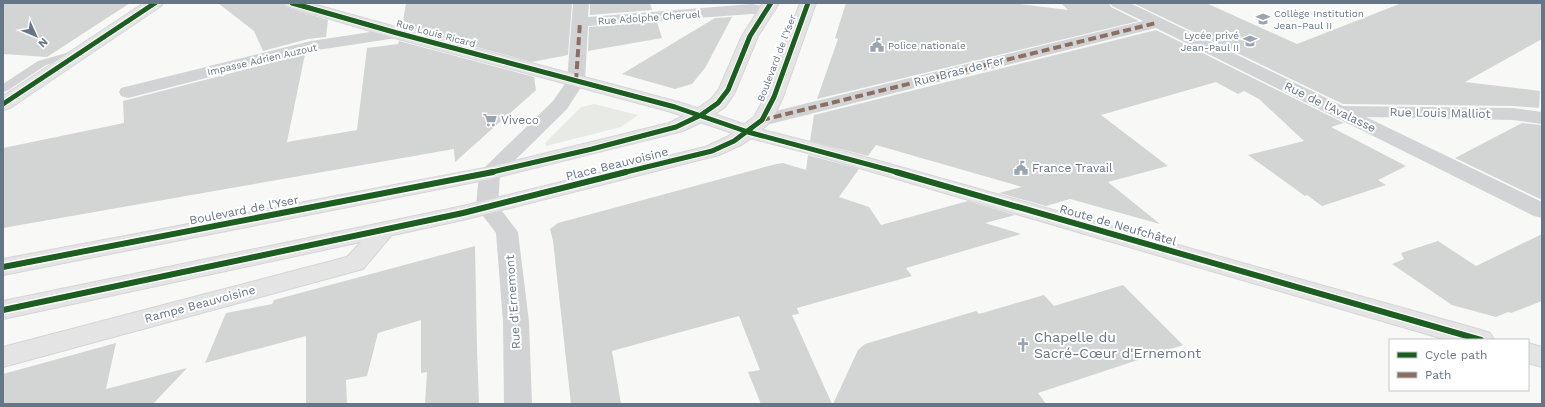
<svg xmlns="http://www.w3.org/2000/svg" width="1545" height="407" viewBox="0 0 1545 407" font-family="'Work Sans',sans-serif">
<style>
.green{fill:#e8ebe5}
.building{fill:#d3d4d4}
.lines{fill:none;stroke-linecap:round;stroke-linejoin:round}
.secondary-casing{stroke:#d3d5d7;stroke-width:2}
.primary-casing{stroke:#d4d5d6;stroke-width:2}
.lane{fill:#d2d3d4;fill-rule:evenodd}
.street{fill:#d2d3d4;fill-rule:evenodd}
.secondary{fill:#e4e4e5;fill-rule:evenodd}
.primary{fill:#e4e4e5;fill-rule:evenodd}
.quiet{stroke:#8d6e63;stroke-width:4;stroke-dasharray:8 4;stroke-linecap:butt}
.cycleway-far1-casing{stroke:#fff;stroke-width:7}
.cycleway-casing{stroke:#fff;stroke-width:9}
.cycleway-far1{stroke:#1b5e20;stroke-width:5}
.cycleway{stroke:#1b5e20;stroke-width:6}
.labels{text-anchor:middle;stroke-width:4;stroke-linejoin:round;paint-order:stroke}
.far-poi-label{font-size:10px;fill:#667689;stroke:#fff;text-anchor:start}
.far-street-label{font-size:10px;fill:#667689;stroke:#fff}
.street-label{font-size:12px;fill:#667689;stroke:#fff}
.poi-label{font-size:12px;fill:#667689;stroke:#fff;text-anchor:start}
.near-poi-label{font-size:14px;fill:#667689;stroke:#fff;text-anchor:start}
</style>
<rect width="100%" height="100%" fill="#f8f8f7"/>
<!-- green -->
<path class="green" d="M 594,104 L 638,115 L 621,127 L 546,146 L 545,143 L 581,107 Z"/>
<!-- building -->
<path class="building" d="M 3,3 L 130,3 L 47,57 L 3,54 Z
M 218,3 L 283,3 L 286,7 L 328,20 L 326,37 L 308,39 L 263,51 L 254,31 Z
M 406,3 L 572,3 L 568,55 L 532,62 L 402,27 Z
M 590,3 L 650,3 L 652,10 L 590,15 Z
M 846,3 L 1012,3 L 1068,10 L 1061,3 L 1109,3 L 1111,7 L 1139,21 L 817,99 L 838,39 L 835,38 Z
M 1133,3 L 1206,3 L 1297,44 L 1402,3 L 1542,3 L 1542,39 L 1465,82 L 1540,91 L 1539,108 L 1513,106 L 1343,104 Z
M 732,17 L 705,68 L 692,84 L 675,89 L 622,74 L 715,18 Z
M 657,22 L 662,38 L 588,51 L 589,27 Z
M 1156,30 L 1344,123 L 1331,127 L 1406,166 L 1378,180 L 1386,185 L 1322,206 L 1307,195 L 1305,196 L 1248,155 L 1304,141 L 1259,99 L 1244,91 L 1238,94 L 1216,82 L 1101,115 L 1168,166 L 1108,182 L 1160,224 L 1070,199 L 1046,206 L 999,193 L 1022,187 L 876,145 L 868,156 L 810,141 L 814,115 Z
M 399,41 L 534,77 L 536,90 L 455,162 L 454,149 L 3,228 L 3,148 L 124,123 L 123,101 L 305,54 L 287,142 L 357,130 L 367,48 L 398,44 Z
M 1522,123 L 1542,125 L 1542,200 L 1455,158 Z
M 808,155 L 859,169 L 839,197 L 869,207 L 881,225 L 968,201 L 1015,215 L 985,223 L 1021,234 L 906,268 L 912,276 L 797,308 L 799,314 L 792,315 L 832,404 L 761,404 L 748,372 L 760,370 L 739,316 L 612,351 L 621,404 L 571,404 L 553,241 L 550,229 L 558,223 L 776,164 L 783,163 L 806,170 Z
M 1542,234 L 1542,301 L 1511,313 L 1508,312 L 1496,317 L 1452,305 L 1392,264 L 1404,259 L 1401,253 L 1438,241 L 1476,266 Z
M 475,246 L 477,348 L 479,404 L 425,404 L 427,372 L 421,373 L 421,320 L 378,333 L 367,376 L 346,380 L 347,404 L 306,404 L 306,336 L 205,363 L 226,313 L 272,304 L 274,300 Z
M 1123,285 L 1183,345 L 1038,393 L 1046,404 L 833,404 L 858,350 L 865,344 L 976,311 L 979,314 L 1044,295 L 1054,306 Z
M 116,343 L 106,389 L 187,368 L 153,404 L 3,404 L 3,374 Z"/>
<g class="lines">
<defs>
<path id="secondary" d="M 144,3 L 163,3 L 161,6 L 10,108 L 3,110 L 3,96 Z
M 284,3 L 309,3 L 403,29 L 682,103 L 755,128 L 822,145 L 1481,330 L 1490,333 L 1494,340 L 1447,340 L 808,153 L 741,136 L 668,111 L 391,37 L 286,6 Z
M 384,224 L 392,226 L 395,231 L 363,269 L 3,367 L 3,347 L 347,257 L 376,226 Z
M 1528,343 L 1542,347 L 1542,367 L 1528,363 Z"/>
<path id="primary" d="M 763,3 L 779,3 L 758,36 L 734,94 L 725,107 L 708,119 L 683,131 L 490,179 L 3,275 L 3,259 L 490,167 L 669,123 L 694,111 L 711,99 L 719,89 L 742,36 Z
M 800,3 L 816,3 L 783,97 L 772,120 L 755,136 L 741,145 L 719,155 L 463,220 L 3,319 L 3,301 L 463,206 L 705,147 L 727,137 L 754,117 L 765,97 Z"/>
</defs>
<!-- secondary casing -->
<use href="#secondary" class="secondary-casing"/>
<!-- primary casing -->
<use href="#primary" class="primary-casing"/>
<!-- lane -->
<path class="lane" d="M 77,50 L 81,51 L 82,53 L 81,55 L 46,65 L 7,91 L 3,92 L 3,84 L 38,61 Z"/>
<!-- street -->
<path class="street" d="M 573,3 L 589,3 L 588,17 L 752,4 L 771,8 L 773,11 L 771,14 L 765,16 L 752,14 L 588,26 L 585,81 L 567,109 L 500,175 L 498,206 L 518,232 L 529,322 L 532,404 L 504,404 L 503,322 L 496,233 L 476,207 L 479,173 L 483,169 L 553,101 L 567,81 Z
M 1110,3 L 1130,3 L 1343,106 L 1513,108 L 1542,112 L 1542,124 L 1513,120 L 1366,117 L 1542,202 L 1542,218 L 1534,216 L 1156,28 L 762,126 L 755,124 L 752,120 L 755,116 L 1143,21 L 1112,6 Z
M 397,28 L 403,29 L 405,33 L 403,37 L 311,51 L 128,98 L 121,96 L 119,92 L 121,88 L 311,41 Z"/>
<!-- secondary -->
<use href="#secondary" class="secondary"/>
<!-- primary -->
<use href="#primary" class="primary"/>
<!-- quiet -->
<path class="quiet" d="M 576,81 L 580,22
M 762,120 L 1156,23"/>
<defs>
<path id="cycleway-far1" d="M 292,3 L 397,33 L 675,107 L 748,132 L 900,173
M 3,104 L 155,3
M 488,173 L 592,149 L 676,127 L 701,115 L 718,103 L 728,90 L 750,36 L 771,3
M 622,173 L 712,151 L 734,141 L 762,120 L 774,97 L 808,3"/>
<path id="cycleway" d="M 896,172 L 1481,340
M 3,267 L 493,172
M 3,310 L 463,213 L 626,172"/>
</defs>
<!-- cycleway-far1 casing -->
<use href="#cycleway-far1" class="cycleway-far1-casing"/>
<!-- cycleway casing -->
<use href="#cycleway" class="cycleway-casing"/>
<!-- cycleway-far1 -->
<use href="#cycleway-far1" class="cycleway-far1"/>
<!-- cycleway -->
<use href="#cycleway" class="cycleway"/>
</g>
<!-- icons -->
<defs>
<symbol id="school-bare" viewBox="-9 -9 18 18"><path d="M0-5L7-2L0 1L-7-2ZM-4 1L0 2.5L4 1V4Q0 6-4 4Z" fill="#99a4b0" stroke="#fff" stroke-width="2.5" paint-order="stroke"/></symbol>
<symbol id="civic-bare" viewBox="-9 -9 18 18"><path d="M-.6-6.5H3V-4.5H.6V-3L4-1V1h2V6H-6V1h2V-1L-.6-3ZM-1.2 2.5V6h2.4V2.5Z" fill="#99a4b0" stroke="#fff" stroke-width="2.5" paint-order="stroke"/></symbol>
<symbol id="supermarket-bare" viewBox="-9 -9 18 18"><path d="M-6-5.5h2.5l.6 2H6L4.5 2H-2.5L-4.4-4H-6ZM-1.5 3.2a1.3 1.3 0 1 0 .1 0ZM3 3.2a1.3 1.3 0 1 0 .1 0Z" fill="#99a4b0" stroke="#fff" stroke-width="2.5" paint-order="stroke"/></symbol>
<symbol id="church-bare" viewBox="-9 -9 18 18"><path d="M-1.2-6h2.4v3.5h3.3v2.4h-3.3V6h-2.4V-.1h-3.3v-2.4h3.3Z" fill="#99a4b0" stroke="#fff" stroke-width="2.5" paint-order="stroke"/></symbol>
</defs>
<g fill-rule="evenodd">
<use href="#school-bare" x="1253" y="9" width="20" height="20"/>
<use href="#school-bare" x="1240" y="31" width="20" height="20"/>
<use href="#civic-bare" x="867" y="35" width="20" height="20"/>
<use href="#supermarket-bare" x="480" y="110" width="20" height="20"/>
<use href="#civic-bare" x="1011" y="158" width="20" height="20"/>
<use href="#church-bare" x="1013" y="335" width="20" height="20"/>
</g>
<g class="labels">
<!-- far-poi labels -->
<g class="far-poi-label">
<text x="1274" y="17">Collège Institution<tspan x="1274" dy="12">Jean-Paul II</tspan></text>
<text x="1239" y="39" text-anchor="end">Lycée privé<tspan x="1239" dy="12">Jean-Paul II</tspan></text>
<text x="888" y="49">Police nationale</text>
</g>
<!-- far-street labels -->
<g class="far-street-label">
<text transform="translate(649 17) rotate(-4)" y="4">Rue Adolphe Cheruel</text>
<text transform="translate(436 33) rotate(15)" y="4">Rue Louis Ricard</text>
<text transform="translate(776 58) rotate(-69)" y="4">Boulevard de l'Yser</text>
<text transform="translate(262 59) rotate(-13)" y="4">Impasse Adrien Auzout</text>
</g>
<!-- street labels -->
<g class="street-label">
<text transform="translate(959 71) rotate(-14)" y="4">Rue Bras de Fer</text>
<text transform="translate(1330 107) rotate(26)" y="4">Rue de l'Avalasse</text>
<text transform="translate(1440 113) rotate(1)" y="4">Rue Louis Malliot</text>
<text transform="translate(617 164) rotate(-14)" y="4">Place Beauvoisine</text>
<text transform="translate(244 210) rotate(-11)" y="4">Boulevard de l'Yser</text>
<text transform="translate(1118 225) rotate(16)" y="4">Route de Neufchâtel</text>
<text transform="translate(513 302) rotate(-94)" y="4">Rue d'Ernemont</text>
<text transform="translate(200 304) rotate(-15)" y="4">Rampe Beauvoisine</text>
</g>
<!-- poi labels -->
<g class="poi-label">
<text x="501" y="124">Viveco</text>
<text x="1032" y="172">France Travail</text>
</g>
<!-- near-poi labels -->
<g class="near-poi-label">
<text x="1034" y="342">Chapelle du<tspan x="1034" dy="16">Sacré-Cœur d'Ernemont</tspan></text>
</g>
</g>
<!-- border -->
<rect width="1545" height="407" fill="none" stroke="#667689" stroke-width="8"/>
<!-- legend -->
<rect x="1389" y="339" width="140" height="52" fill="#ffffff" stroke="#c2c8d0"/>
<rect x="1397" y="352" width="20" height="6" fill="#1b5e20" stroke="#c2c8d0"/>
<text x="1425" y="359" font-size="12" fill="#667689">Cycle path</text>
<rect x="1397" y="372" width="20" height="6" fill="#8d6e63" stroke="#c2c8d0"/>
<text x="1425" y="379" font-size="12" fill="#667689">Path</text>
<!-- north arrow -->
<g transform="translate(36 36) rotate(134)" stroke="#ffffff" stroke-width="3" paint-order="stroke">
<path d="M0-3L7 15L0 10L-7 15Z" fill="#667689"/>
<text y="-6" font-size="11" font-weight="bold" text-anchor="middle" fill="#667689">N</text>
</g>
</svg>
